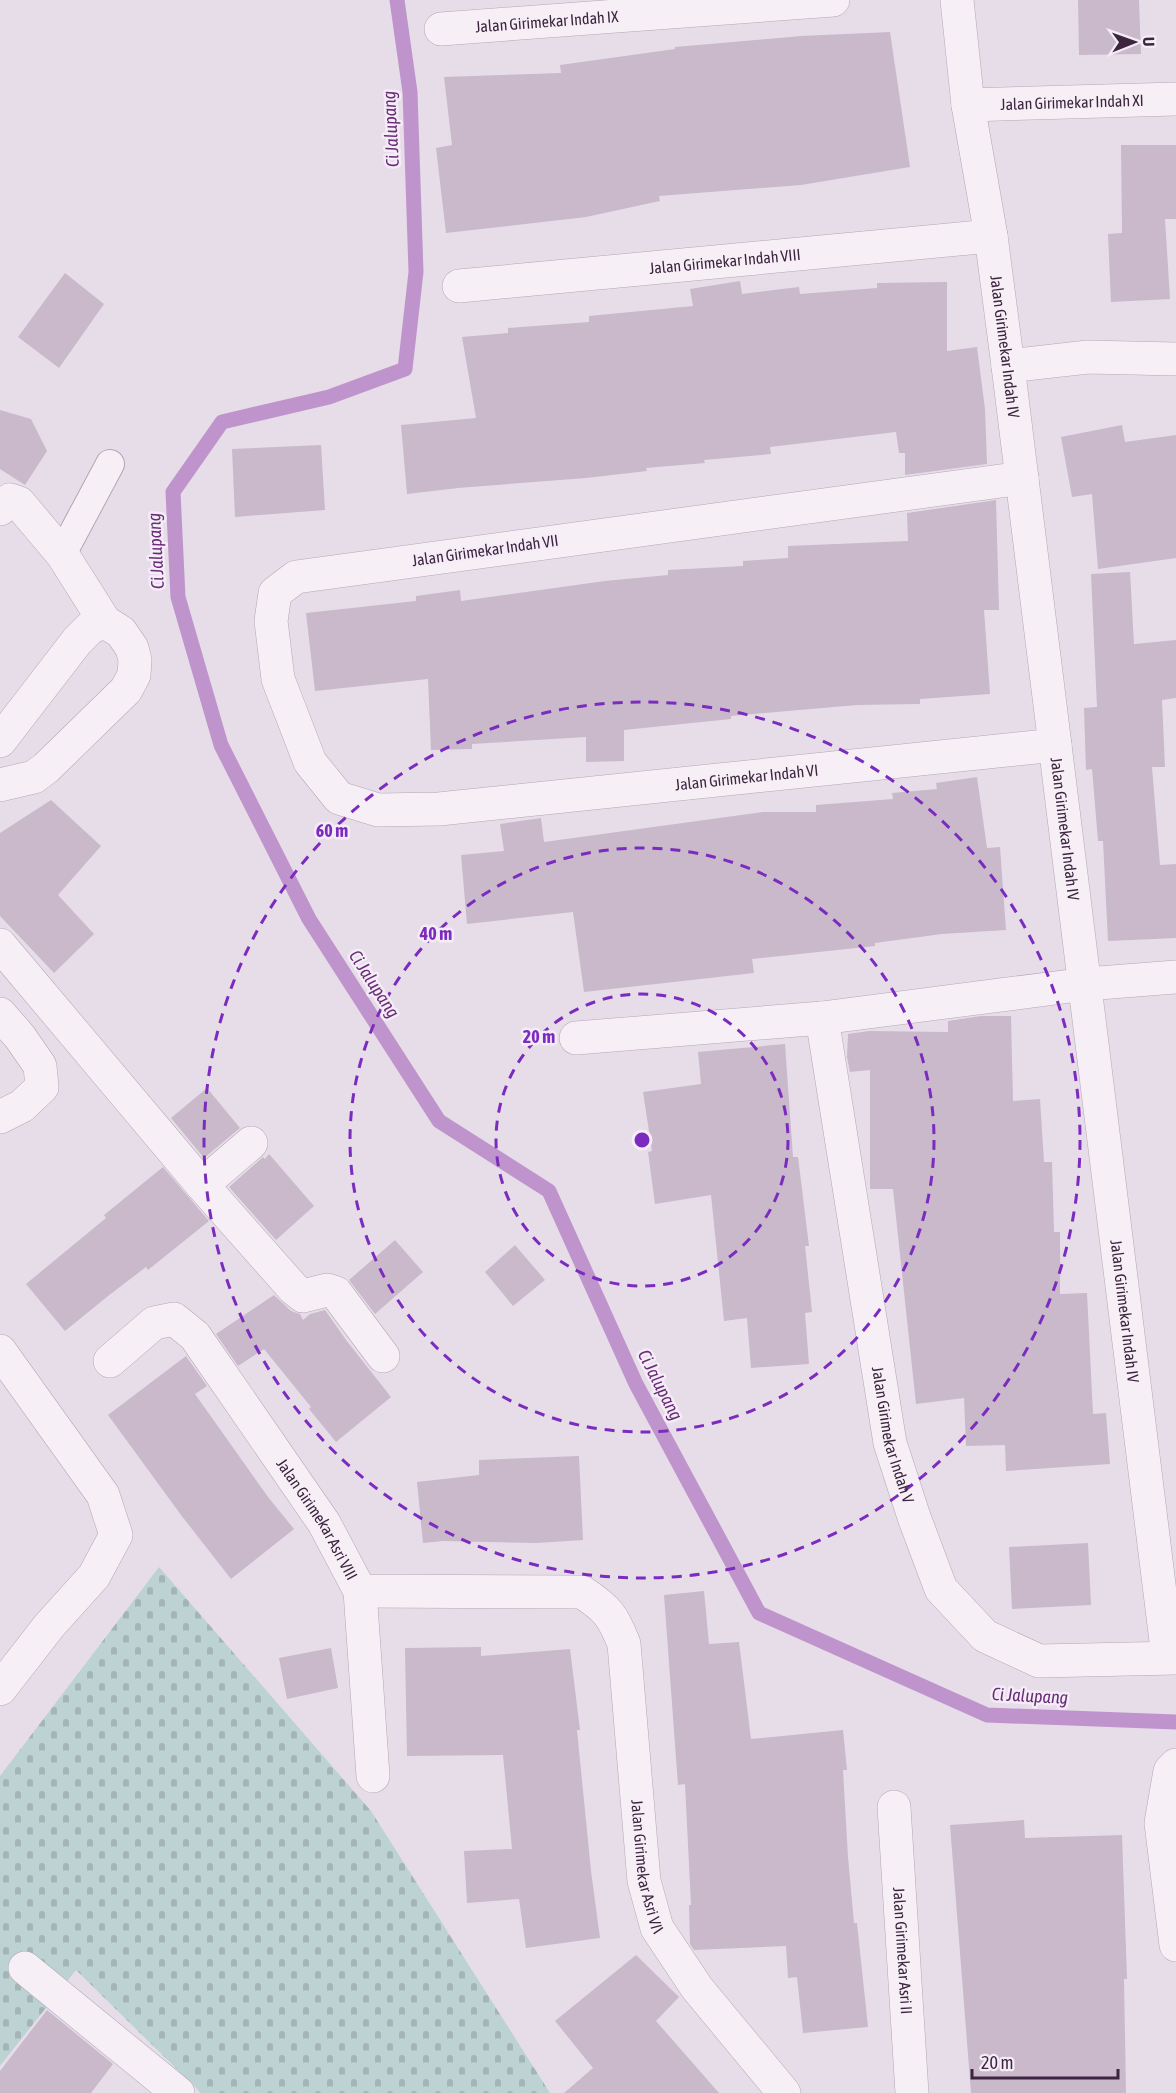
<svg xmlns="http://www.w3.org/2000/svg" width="1176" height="2093" viewBox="0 0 1176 2093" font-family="'Asap Condensed',sans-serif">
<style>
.cemetery{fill:url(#cemetery-stones)}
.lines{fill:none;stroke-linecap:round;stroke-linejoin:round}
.stream{stroke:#bf94cc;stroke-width:15}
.building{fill:#c9b9cb}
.service-casing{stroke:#b4a6b6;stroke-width:30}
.minor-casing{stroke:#b4a6b6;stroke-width:34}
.service{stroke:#f6f0f6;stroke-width:28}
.minor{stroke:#f6f0f6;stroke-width:33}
.ring{fill:none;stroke:#7b2cbf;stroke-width:3;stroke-dasharray:10 8}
.labels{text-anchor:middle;stroke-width:5;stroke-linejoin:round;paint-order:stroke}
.street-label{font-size:16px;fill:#3d2540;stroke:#f4ecf6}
.water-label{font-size:18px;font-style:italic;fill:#692c77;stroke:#f4ecf6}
.centre{fill:#7b2cbf;stroke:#f4ecf6;stroke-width:3}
.ring-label{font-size:18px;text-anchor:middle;font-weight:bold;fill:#7b2cbf;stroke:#f4ecf6;stroke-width:5;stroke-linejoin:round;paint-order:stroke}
</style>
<defs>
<pattern id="cemetery-stones" width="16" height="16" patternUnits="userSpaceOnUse" patternTransform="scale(1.5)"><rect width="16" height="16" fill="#bdd3d3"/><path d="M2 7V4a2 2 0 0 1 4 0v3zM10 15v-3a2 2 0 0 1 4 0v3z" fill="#a3b5b6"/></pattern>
</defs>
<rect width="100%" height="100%" fill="#e7dde8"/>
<!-- cemetery -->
<path class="cemetery" d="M 159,1567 L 371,1811 L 550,2093 L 201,2093 L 76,1970 L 0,2066 L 0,1776 Z"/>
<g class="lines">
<!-- stream -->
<path class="stream" d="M 397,0 L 410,92 L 416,272 L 405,369 L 329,397 L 222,422 L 173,492 L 178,597 L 221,745 L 309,919 L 439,1121 L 549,1191 L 636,1384 L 759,1613 L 987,1715 L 1176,1722"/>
</g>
<!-- building -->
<path class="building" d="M 1078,0 L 1139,0 L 1141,54 L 1079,55 Z
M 890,32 L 910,167 L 801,185 L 659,196 L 660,201 L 586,217 L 446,233 L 436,148 L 452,145 L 444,77 L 561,73 L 560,65 L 675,49 L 675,47 L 801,36 Z
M 1121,145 L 1176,145 L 1176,219 L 1165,219 L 1170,299 L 1111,302 L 1108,234 L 1122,233 Z
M 65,273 L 104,304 L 59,368 L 18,337 Z
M 740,281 L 742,294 L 799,287 L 800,294 L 877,288 L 877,283 L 947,282 L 947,351 L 977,347 L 985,409 L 987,464 L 905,475 L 905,453 L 899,453 L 896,432 L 770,447 L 771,454 L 704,460 L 705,463 L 646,468 L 647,471 L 586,478 L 458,488 L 407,494 L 401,425 L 476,418 L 462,337 L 508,333 L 508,328 L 589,322 L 589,316 L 693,306 L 690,289 Z
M 0,410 L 31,419 L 47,451 L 25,485 L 0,469 Z
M 1122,425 L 1125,442 L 1176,435 L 1176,558 L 1098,569 L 1092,494 L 1072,497 L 1061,437 Z
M 321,445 L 325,510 L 235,517 L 232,449 Z
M 996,500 L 999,610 L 984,610 L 990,694 L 920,699 L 920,704 L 857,705 L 731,716 L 731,719 L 624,730 L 624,761 L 586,762 L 586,737 L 472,744 L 472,749 L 431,750 L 428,679 L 315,691 L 306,613 L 416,601 L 416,596 L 460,590 L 461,601 L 605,581 L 668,575 L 668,570 L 743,566 L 743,561 L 788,558 L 788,546 L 908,541 L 907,513 Z
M 1130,572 L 1134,644 L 1176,640 L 1176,698 L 1162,700 L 1165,767 L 1152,767 L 1160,865 L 1176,864 L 1176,938 L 1108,941 L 1103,841 L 1098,841 L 1092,769 L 1086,770 L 1084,708 L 1097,707 L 1091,574 Z
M 977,777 L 987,848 L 1000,847 L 1006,930 L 942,934 L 875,943 L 875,946 L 752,959 L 754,973 L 584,992 L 573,912 L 467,924 L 461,855 L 504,851 L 500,824 L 541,818 L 544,842 L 763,812 L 816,812 L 816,805 L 893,799 L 892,793 L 937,789 L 936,783 Z
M 51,800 L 101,846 L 58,895 L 94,934 L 54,973 L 0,916 L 0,833 Z
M 981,1016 L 1011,1016 L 1013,1101 L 1040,1099 L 1044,1162 L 1052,1162 L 1054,1232 L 1060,1232 L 1060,1294 L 1087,1293 L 1093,1414 L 1106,1413 L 1110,1464 L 1006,1471 L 1005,1445 L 966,1446 L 964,1398 L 916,1404 L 893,1189 L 870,1189 L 870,1070 L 850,1072 L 847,1057 L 848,1034 L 869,1031 L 948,1032 L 948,1021 Z
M 785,1044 L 793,1157 L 798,1157 L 809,1246 L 805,1246 L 812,1312 L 805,1313 L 809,1364 L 751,1368 L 747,1318 L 724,1321 L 711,1195 L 655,1204 L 648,1152 L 652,1151 L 643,1092 L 701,1084 L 698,1052 Z
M 207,1088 L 240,1128 L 204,1158 L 171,1118 Z
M 269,1154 L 314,1206 L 276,1240 L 229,1187 L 263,1157 L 265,1159 Z
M 163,1167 L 209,1221 L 148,1270 L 146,1267 L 108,1296 L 65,1331 L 26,1284 L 106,1218 L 104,1215 Z
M 395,1240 L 423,1272 L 375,1314 L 349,1280 Z
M 515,1245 L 545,1280 L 513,1306 L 485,1272 Z
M 274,1295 L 291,1311 L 300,1314 L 303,1320 L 310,1314 L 325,1310 L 346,1340 L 391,1397 L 336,1442 L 309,1409 L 311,1407 L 264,1349 L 238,1366 L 216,1334 Z
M 186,1356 L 207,1386 L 195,1394 L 268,1497 L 294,1529 L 231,1579 L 181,1515 L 108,1415 Z
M 579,1456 L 583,1540 L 537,1543 L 443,1541 L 423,1543 L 417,1482 L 479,1475 L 479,1460 Z
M 1088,1543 L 1091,1605 L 1012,1609 L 1009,1547 Z
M 704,1591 L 709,1644 L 739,1642 L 751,1739 L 843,1730 L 847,1770 L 843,1770 L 848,1857 L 854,1923 L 857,1923 L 868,2027 L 803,2033 L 797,1977 L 788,1978 L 786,1946 L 694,1950 L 690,1944 L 689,1905 L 691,1905 L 685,1784 L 678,1785 L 664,1595 Z
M 481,1647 L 481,1656 L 570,1649 L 580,1730 L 577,1730 L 591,1871 L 600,1938 L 526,1948 L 519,1899 L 467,1903 L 464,1851 L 512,1849 L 503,1755 L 407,1756 L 405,1648 Z
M 331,1648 L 338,1688 L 287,1699 L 279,1658 Z
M 1024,1820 L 1025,1838 L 1122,1835 L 1127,1979 L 1124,1979 L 1126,2093 L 971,2093 L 950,1825 Z
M 636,1955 L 679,1997 L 656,2021 L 719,2093 L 564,2093 L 593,2068 L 555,2021 Z
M 47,2010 L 113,2064 L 91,2093 L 0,2093 L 0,2071 Z"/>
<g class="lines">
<defs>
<path id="service" d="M 62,554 L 110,464"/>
<g id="minor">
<path id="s1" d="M 957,0 L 968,105 L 991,236 L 1008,366 L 1168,1657"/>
<path id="s2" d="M 441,29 L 833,0"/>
<path id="s3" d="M 968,105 L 1176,99"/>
<path id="s4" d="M 459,286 L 991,236"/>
<path d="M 1008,366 L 1088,357 L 1176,359"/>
<path id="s5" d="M 1022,478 L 296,577 L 275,593 L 271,621 L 278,679 L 310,762 L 339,798 L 378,810 L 439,809 L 1055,745"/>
<path d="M 0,509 L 10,500 L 19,503 L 62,554 L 105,622 L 121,632 L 132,648 L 135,660 L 134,675 L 126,690 L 46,768 L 34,777 L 0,785"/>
<path d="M 0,741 L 77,641 L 91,627 L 105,622"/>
<path d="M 0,945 L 202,1185 L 294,1289 L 303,1296 L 327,1290 L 336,1293 L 383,1356"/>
<path d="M 0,1014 L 20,1037 L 40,1066 L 42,1087 L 22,1106 L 0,1117"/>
<path id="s6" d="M 822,1018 L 890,1443 L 914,1517 L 941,1589 L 985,1636 L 1039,1661 L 1176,1658"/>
<path d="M 576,1038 L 822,1018 L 1086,984 L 1176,977"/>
<path d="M 202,1185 L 251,1143"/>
<path d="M 0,1351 L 103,1495 L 116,1535 L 94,1576 L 49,1626 L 0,1689"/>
<path id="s7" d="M 110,1361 L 154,1323 L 174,1319 L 195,1336 L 324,1523 L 360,1591 L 582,1592 C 608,1609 613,1616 624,1644 L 644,1881 L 657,1928 L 697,1988 L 784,2093"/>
<path d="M 360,1591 L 373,1776"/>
<path d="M 1176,1765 L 1170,1771 L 1161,1823 L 1176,1945"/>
<path id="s8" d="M 894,1807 L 912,2093"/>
<path d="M 25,1968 L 178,2093"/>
</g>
</defs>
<!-- service casing -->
<use href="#service" class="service-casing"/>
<!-- minor casing -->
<use href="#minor" class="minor-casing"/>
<!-- service -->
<use href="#service" class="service"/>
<!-- minor -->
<use href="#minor" class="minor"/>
</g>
<!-- distance rings -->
<g class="ring">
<circle cx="642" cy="1140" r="146"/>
<circle cx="642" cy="1140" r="292"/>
<circle cx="642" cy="1140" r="438"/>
</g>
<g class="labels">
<!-- street labels -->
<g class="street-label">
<text dy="6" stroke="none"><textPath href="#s2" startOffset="106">Jalan Girimekar Indah IX</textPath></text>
<text dy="6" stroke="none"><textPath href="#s3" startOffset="104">Jalan Girimekar Indah XI</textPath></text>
<text dy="6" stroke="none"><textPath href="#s4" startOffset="267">Jalan Girimekar Indah VIII</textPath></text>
<text dy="6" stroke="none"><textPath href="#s1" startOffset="350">Jalan Girimekar Indah IV</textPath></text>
<text transform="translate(485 550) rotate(-8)" y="6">Jalan Girimekar Indah VII</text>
<text dy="6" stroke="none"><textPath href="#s5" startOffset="1392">Jalan Girimekar Indah VI</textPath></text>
<text dy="6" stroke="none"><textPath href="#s1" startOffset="836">Jalan Girimekar Indah IV</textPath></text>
<text dy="6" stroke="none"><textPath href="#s1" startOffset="1322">Jalan Girimekar Indah IV</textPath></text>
<text dy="6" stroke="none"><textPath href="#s6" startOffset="423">Jalan Girimekar Indah V</textPath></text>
<text dy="6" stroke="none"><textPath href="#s7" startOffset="326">Jalan Girimekar Asri VIII</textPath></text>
<text dy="6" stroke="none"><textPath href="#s7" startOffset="924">Jalan Girimekar Asri VII</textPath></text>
<text dy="6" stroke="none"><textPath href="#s8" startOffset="144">Jalan Girimekar Asri II</textPath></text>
</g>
<!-- water labels -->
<g class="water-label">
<text transform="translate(391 129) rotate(-93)" y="6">Ci Jalupang</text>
<text transform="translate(156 551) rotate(-93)" y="6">Ci Jalupang</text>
<text transform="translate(374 984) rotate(57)" y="6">Ci Jalupang</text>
<text transform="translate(660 1385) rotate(63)" y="6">Ci Jalupang</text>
<text transform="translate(1030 1696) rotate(3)" y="6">Ci Jalupang</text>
</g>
</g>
<circle cx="642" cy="1140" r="9" class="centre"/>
<g class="ring-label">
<text x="332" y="837">60 m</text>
<text x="436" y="940">40 m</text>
<text x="539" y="1043">20 m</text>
</g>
<!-- north arrow -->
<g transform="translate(1134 42) rotate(89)" stroke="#f4ecf6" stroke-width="4.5" paint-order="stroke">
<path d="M0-4.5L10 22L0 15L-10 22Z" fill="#3d2540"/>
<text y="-9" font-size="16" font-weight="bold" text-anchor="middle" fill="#3d2540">U</text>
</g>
<!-- scale -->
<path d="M972 2069v9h146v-9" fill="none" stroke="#3d2540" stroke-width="3"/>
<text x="981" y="2069" font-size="18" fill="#3d2540" stroke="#f4ecf6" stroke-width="4.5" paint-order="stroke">20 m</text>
</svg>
